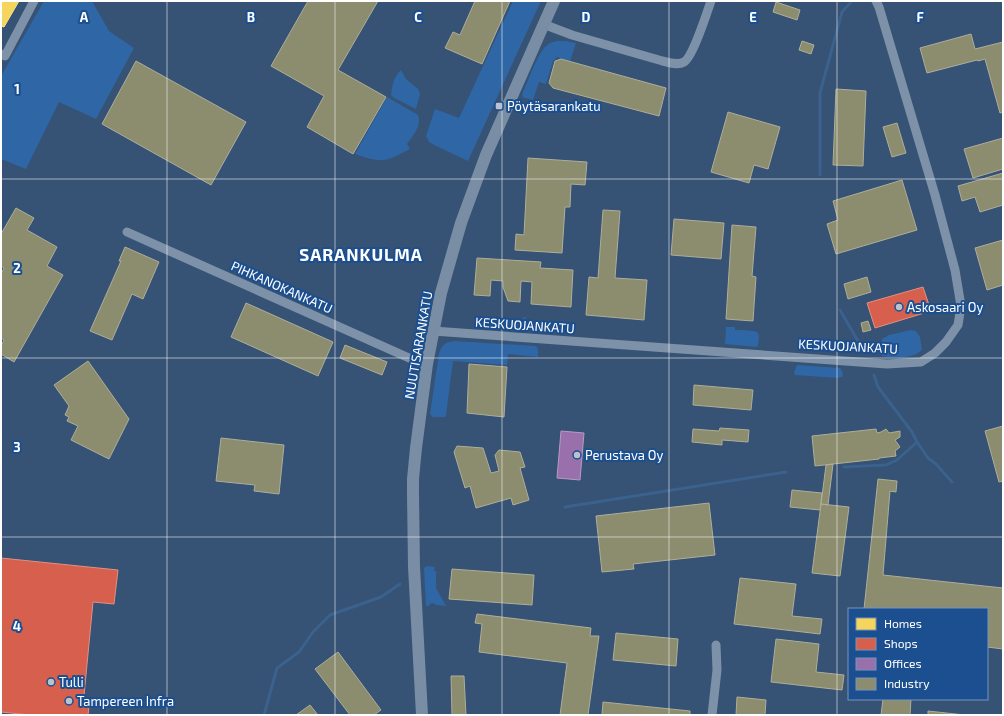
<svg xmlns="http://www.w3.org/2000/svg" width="1004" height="716" viewBox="0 0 1004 716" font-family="'Exo 2',sans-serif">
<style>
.green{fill:#2f66a5}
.homes{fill:#f6d55c;stroke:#f9e28d}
.shops{fill:#d6604d;stroke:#e29082}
.offices{fill:#9970ab;stroke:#b89bc4}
.industry{fill:#8c8c6e;stroke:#aeae9a}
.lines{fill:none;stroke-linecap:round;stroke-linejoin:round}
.stream{stroke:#3b618d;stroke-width:3}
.minor{stroke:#7d92a8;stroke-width:9}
.secondary{stroke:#798da4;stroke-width:12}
.grid{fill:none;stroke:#fff;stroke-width:1;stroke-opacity:0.55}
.poi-dot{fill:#b9c2ce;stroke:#1b4f8f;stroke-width:1.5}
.labels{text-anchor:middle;stroke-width:4;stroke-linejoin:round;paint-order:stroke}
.poi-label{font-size:13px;fill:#fff;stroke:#1b4f8f;text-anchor:start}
.street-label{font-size:13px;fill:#fff;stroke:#1b4f8f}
.district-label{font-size:17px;font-weight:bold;letter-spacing:1px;fill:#fff;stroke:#1b4f8f}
.grid-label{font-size:13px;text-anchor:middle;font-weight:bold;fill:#fff;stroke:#1b4f8f;stroke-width:4;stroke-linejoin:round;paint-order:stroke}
</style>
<rect width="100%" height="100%" fill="#365274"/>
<!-- green -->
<path class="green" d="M 44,1 L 92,1 L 109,31 L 134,48 L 96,119 L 59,102 L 26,169 L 1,159 L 1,76 Z
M 513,1 L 541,1 L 468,161 L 436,146 L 429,142 L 426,136 L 435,109 L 459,118 Z
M 557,41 L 566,41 L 576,43 L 570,62 L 557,57 L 553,61 L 546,84 L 539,82 L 533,100 L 524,98 L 522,96 L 523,92 C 528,81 538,53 546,46 C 549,43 553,42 557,41 Z
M 401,70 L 406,79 L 418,89 L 420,94 L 416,109 L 394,98 L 391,95 C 392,86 394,76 401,70 Z
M 387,97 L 418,115 C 422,126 413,136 407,144 L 410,149 C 402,153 392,159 383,160 C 375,161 363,157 355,154 Z
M 525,317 C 528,320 527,324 525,328 L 521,330 L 493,328 L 494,319 L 522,322 L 523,318 Z
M 726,327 L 735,327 L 735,330 C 739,330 756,330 758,333 C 760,336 758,342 758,346 L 756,347 L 725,344 Z
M 911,330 L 916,331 L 920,337 L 922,349 C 916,359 893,358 882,356 L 881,353 L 882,339 L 889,335 Z
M 455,341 L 536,346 L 538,349 L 538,357 L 508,354 L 507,365 L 453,361 L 446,415 L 445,417 L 433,417 L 430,414 L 439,353 C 443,344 445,342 455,341 Z
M 797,365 L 840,368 L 842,371 L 843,375 L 842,377 L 838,378 L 795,375 L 794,372 Z
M 427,566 L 435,567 L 434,571 L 436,571 L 436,588 L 446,606 L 436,605 L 433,603 L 430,604 L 428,606 L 426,606 L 424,568 Z"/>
<!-- homes -->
<path class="homes" d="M 2,1 L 19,1 L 4,27 L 1,26 L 1,3 Z"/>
<!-- shops -->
<path class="shops" d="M 923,287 L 931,311 L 875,328 L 867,303 Z
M 1,558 L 118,570 L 114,604 L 93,602 L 83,706 L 89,707 L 88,715 L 30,715 L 1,712 Z"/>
<!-- offices -->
<path class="offices" d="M 561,431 L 584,433 L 580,480 L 557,478 Z"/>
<!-- industry -->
<path class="industry" d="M 308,1 L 378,1 L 338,70 L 386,97 L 353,154 L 307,127 L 324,96 L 271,66 Z
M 475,1 L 510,1 L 482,64 L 445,48 L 453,32 L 460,35 Z
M 776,2 L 800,10 L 797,20 L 773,12 Z
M 971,34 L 975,49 L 1003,42 L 1003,112 L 1000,113 L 985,59 L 978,61 L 977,60 L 927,73 L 920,48 Z
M 802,41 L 814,45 L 811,54 L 799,50 Z
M 561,59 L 666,88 L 659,116 L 553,88 L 549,83 L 555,61 Z
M 136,61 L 246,122 L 211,185 L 102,124 Z
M 836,89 L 866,91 L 863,166 L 833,165 Z
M 728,112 L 780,127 L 768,169 L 754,165 L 749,183 L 711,172 Z
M 897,123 L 906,153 L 892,157 L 883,127 Z
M 1003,138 L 1003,169 L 973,178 L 964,149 Z
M 528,158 L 587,162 L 585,185 L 571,184 L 570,207 L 565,207 L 562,253 L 515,250 L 516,234 L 524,235 Z
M 1003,173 L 1003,205 L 980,212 L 975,197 L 962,201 L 958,186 Z
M 902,180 L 917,230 L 836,254 L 827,224 L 838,220 L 833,201 Z
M 16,208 L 34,218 L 27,230 L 57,247 L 47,266 L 63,275 L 14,362 L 1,354 L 1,346 L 4,340 L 1,338 L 1,274 L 4,268 L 1,266 L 1,234 Z
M 603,210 L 620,211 L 615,278 L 647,280 L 644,320 L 586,315 L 589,277 L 598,278 Z
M 674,219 L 724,223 L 721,259 L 671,255 Z
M 732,225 L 756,227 L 752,276 L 756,277 L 753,321 L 726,319 Z
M 1003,240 L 1003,285 L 987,290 L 975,248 Z
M 125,247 L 159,262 L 143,299 L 132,294 L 112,340 L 90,331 L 121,261 L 119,261 Z
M 477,258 L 541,262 L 540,268 L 573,270 L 571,307 L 531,304 L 532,282 L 521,281 L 520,302 L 508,301 L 503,287 L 503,281 L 491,280 L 490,296 L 474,295 Z
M 867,277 L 871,292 L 848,299 L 844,284 Z
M 246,303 L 333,342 L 318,376 L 231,337 Z
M 868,321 L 871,330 L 863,332 L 861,323 Z
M 345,345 L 387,362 L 382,375 L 340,358 Z
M 88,361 L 129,419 L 109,459 L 71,440 L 78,426 L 67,421 L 69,417 L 65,415 L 69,406 L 54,385 Z
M 469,364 L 507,367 L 504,417 L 467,413 Z
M 694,385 L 753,390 L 751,410 L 693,405 Z
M 1003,426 L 1003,481 L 999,482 L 985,431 Z
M 720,428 L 749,430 L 748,442 L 722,440 L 722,445 L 692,442 L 693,429 L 719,431 Z
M 876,429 L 877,433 L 881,432 L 886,429 L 889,433 L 900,431 L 900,437 L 895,440 L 900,447 L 895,451 L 896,456 L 879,458 L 879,459 L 815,466 L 812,436 Z
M 221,438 L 284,445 L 279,494 L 254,491 L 255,485 L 216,481 Z
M 457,446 L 483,448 L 491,473 L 499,471 L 495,455 L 499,450 L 520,452 L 525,467 L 520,468 L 529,500 L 513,505 L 511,498 L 476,508 L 470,486 L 465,488 L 454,452 Z
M 833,464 L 828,505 L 821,504 L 826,465 Z
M 878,479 L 897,481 L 896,492 L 890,491 L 883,575 L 1003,588 L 1003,649 L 987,647 L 987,609 L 864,609 Z
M 792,490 L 822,493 L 820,510 L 790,507 Z
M 709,503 L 715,555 L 633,564 L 634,569 L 602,572 L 596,516 Z
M 821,504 L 849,507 L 840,576 L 812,573 Z
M 452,569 L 534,575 L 532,605 L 449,599 Z
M 740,578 L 796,584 L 792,616 L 822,619 L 820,634 L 734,624 Z
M 477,614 L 591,628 L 590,636 L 599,636 L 588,715 L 560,715 L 567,663 L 479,652 L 482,624 L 475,623 Z
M 616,633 L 678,639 L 676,666 L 613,660 Z
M 776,639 L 819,644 L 816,672 L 844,675 L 842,690 L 771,682 Z
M 338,652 L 381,710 L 374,715 L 350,715 L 315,669 Z
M 451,676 L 464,676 L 466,715 L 452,715 Z
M 737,697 L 766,700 L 765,715 L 736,715 Z
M 883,699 L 911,699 L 910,715 L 881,715 Z
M 603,702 L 690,711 L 690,715 L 602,715 Z
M 310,705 L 318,715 L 296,715 Z
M 928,711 L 965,715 L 928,715 Z"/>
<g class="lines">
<!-- stream -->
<path class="stream" d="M 820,175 L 820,93 L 842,12 L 852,1
M 840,310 L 862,348
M 874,375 L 878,387 L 912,432 L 917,442 L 928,458 L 936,464 L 952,482
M 844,467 L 886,465 L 897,460 L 917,442
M 565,507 L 786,472
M 264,715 L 277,668 L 299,652 L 313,632 L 330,615 L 381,597 L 400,584"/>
<!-- minor -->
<path class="minor" d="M 543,24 L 572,35 L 659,60 C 667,62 677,66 684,62 C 693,57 707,12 711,1
M 1,54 L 5,56 L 34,1
M 127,232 L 418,362 L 427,364
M 433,331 L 887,364 L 921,362 L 935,353 L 946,342 L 958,325 L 961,306 L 955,270 L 935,195 L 879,7 L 876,1
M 712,715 L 717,670 L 716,645"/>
<!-- secondary -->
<path class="secondary" d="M 422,715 L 414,567 L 413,494 L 413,479 L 416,448 L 427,364 L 441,293 L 461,223 L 486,155 L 554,1"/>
</g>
<!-- grid -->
<path class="grid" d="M 167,1 L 167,715M 335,1 L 335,715M 502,1 L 502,715M 669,1 L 669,715M 837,1 L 837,715M 1,179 L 1003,179M 1,358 L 1003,358M 1,537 L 1003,537"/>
<!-- markers -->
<g class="poi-dot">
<rect x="495" y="102" width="8" height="8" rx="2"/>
<circle cx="899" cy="307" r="4"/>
<circle cx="577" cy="455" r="4"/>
<circle cx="51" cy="682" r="4"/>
<circle cx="69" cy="701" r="4"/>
</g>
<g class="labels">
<!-- poi labels -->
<g class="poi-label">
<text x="507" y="111">Pöytäsarankatu</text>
<text x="907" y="312">Askosaari Oy</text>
<text x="585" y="460">Perustava Oy</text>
<text x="59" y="687">Tulli</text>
<text x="77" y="706">Tampereen Infra</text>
</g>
<!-- street labels -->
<g class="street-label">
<text transform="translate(282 287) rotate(24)" y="5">PIHKANOKANKATU</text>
<text transform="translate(525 325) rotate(4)" y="5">KESKUOJANKATU</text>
<text transform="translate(418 345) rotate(-80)" y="5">NUUTISARANKATU</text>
<text transform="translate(848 346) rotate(3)" y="5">KESKUOJANKATU</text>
</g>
<!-- district labels -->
<g class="district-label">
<text x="361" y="261">SARANKULMA</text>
</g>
</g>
<g class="grid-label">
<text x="84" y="22">A</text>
<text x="251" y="22">B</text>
<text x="418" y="22">C</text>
<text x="586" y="22">D</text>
<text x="753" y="22">E</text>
<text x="920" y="22">F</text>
<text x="17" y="94">1</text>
<text x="17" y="273">2</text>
<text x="17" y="452">3</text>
<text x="17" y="631">4</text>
</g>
<!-- border -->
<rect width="1004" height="716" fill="none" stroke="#ffffff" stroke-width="4"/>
<!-- legend -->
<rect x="848" y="608" width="140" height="92" fill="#1b4f8f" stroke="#7695bc"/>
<rect x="856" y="618" width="20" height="12" fill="#f6d55c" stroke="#7695bc"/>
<text x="884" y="628" font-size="12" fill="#ffffff">Homes</text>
<rect x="856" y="638" width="20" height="12" fill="#d6604d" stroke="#7695bc"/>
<text x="884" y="648" font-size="12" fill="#ffffff">Shops</text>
<rect x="856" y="658" width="20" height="12" fill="#9970ab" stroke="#7695bc"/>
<text x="884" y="668" font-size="12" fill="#ffffff">Offices</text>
<rect x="856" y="678" width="20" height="12" fill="#8c8c6e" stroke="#7695bc"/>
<text x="884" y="688" font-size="12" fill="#ffffff">Industry</text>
</svg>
